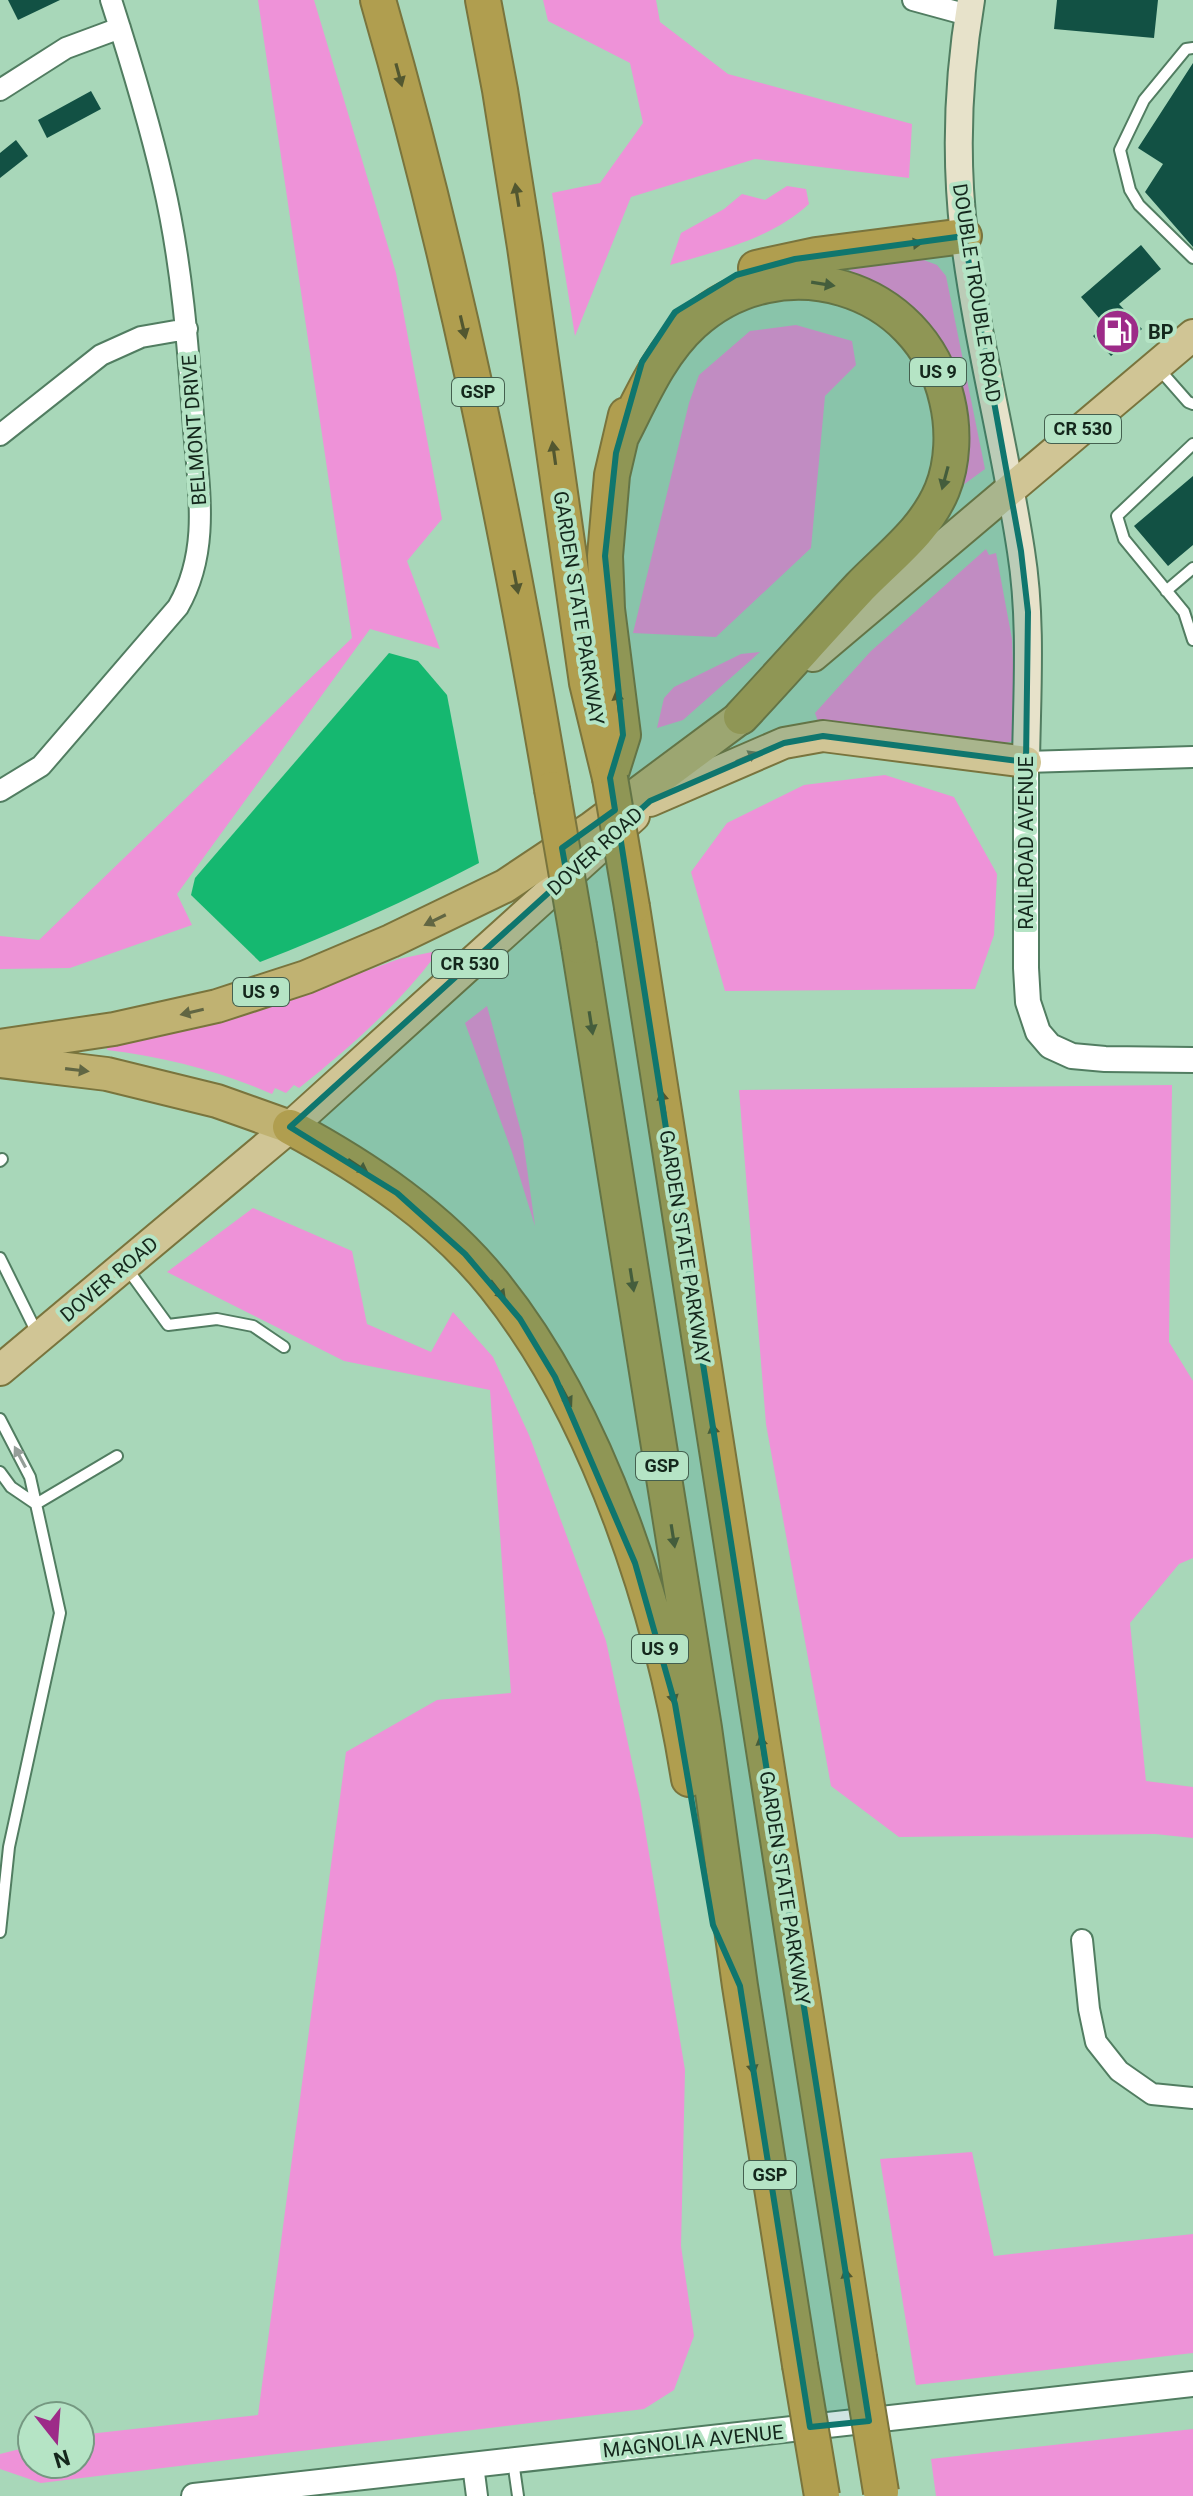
<svg xmlns="http://www.w3.org/2000/svg" width="1193" height="2496" viewBox="0 0 1193 2496" font-family="Roboto,sans-serif">
<style>
.green{fill:#ee92d8}
.water{fill:#15b870}
.building{fill:#125144}
.lines{fill:none;stroke-linecap:round;stroke-linejoin:round}
.service-casing{stroke:#517d61;stroke-width:14}
.minor-casing{stroke:#517d61;stroke-width:24}
.tertiary-casing{stroke:#517d61;stroke-width:28}
.secondary-casing{stroke:#517d61;stroke-width:30}
.primary-casing{stroke:#79743d;stroke-width:34}
.trunk-casing{stroke:#79743d;stroke-width:36}
.motorway-casing{stroke:#79743d;stroke-width:38}
.service{stroke:#fff;stroke-width:10}
.minor{stroke:#fff;stroke-width:20}
.tertiary{stroke:#fff;stroke-width:24}
.secondary{stroke:#e7e2ca;stroke-width:26}
.primary{stroke:#d0c595;stroke-width:30}
.trunk{stroke:#c0b272;stroke-width:32}
.motorway{stroke:#b09e4f;stroke-width:34}
.motorway-bridge-casing{stroke:#79743d;stroke-width:38;stroke-linecap:butt}
.motorway-bridge{stroke:#b09e4f;stroke-width:34}
.oneway{fill:#525730}
.oneway2{fill:#727658}
.oneway3{fill:#616643}
.oneway4{fill:#959e99}
.marked{fill:#0f766e;fill-opacity:0.2;stroke:#0f766e;stroke-width:6;stroke-linejoin:round}
.labels{text-anchor:middle;stroke-width:8;stroke-linejoin:round;paint-order:stroke}
.shield{fill:#b5e4c5;stroke:#44604f;stroke-width:2}
.shield-label{font-size:18px;font-weight:bold;fill:#14271c}
.street-label{font-size:20px;fill:#14271c;stroke:#b5e4c5}
.poi-label{font-size:20px;font-weight:bold;fill:#14271c;stroke:#b5e4c5;text-anchor:start}
</style>
<rect width="100%" height="100%" fill="#a8d7b9"/>
<!-- green -->
<path class="green" d="M 258,0 L 314,0 L 396,273 L 442,519 L 407,561 L 440,649 L 370,629 L 177,894 L 192,925 L 70,968 L 0,969 L 0,936 L 39,940 L 352,638 Z
M 543,0 L 656,0 L 660,22 L 728,74 L 912,124 L 909,178 L 755,159 L 631,197 L 575,336 L 552,193 L 600,183 L 643,123 L 630,63 L 548,21 Z
M 787,186 L 806,189 L 809,204 C 769,240 720,250 670,265 L 681,233 L 724,209 L 742,194 L 765,200 Z
M 916,257 L 937,265 L 946,276 L 985,469 L 955,491 L 965,425 L 850,276 L 851,266 Z
M 796,325 L 852,341 L 856,365 L 825,396 L 811,548 L 716,637 L 633,633 L 689,403 L 699,375 L 750,331 Z
M 986,549 L 989,555 L 996,553 L 1012,639 L 1016,740 L 999,745 L 819,724 L 815,713 L 871,651 Z
M 760,652 L 683,720 L 657,728 L 664,698 L 674,687 L 741,654 Z
M 885,775 L 954,797 L 997,874 L 994,935 L 975,989 L 725,991 L 691,872 L 727,823 L 804,785 Z
M 432,952 L 435,956 C 397,1006 348,1049 299,1088 L 294,1085 L 286,1093 L 275,1088 L 272,1094 C 220,1071 164,1057 107,1050 L 108,1042 L 294,997 L 399,959 Z
M 487,1006 L 523,1139 L 535,1226 L 512,1152 L 465,1023 Z
M 1172,1085 L 1169,1342 L 1193,1381 L 1193,1558 L 1179,1564 L 1130,1623 L 1146,1781 L 1193,1787 L 1193,1838 L 1155,1834 L 899,1837 L 831,1786 L 766,1424 L 739,1090 Z
M 253,1208 L 352,1251 L 367,1324 L 431,1352 L 453,1312 L 493,1357 L 529,1435 L 606,1641 L 640,1799 L 685,2070 L 681,2246 L 694,2336 L 674,2390 L 644,2409 L 41,2483 L 0,2469 L 0,2454 L 32,2446 L 32,2464 L 80,2464 L 80,2435 L 258,2415 L 346,1752 L 437,1700 L 511,1693 L 490,1390 L 344,1361 L 167,1272 Z
M 972,2152 L 994,2256 L 1193,2234 L 1193,2353 L 916,2385 L 880,2159 Z
M 1193,2429 L 1193,2496 L 936,2496 L 931,2459 Z"/>
<!-- water -->
<path class="water" d="M 389,653 L 418,661 L 447,695 L 479,863 C 408,900 335,933 260,962 L 191,895 L 195,878 Z"/>
<!-- building -->
<path class="building" d="M 8,0 L 60,0 L 18,20 Z
M 1057,0 L 1158,0 L 1154,38 L 1054,29 Z
M 1193,63 L 1193,247 L 1145,192 L 1163,164 L 1138,148 Z
M 91,91 L 101,109 L 47,138 L 38,120 Z
M 16,140 L 28,156 L 0,178 L 0,153 Z
M 1141,245 L 1161,269 L 1119,304 L 1142,329 L 1111,356 L 1093,336 L 1105,325 L 1081,297 Z
M 1193,476 L 1193,545 L 1168,566 L 1134,526 Z"/>
<g class="lines">
<defs>
<path id="service" d="M 1193,48 L 1186,49 L 1144,100 L 1120,150 L 1130,190 L 1139,205 L 1193,258
M 1159,369 L 1188,402 L 1193,404
M 1193,444 L 1117,516 L 1124,539 L 1184,612 L 1193,640
M 1166,591 L 1193,568
M 0,1161 L 2,1159
M 0,1258 L 38,1335
M 126,1267 L 168,1325 L 217,1319 L 253,1326 L 284,1347
M 0,1419 L 30,1477 L 36,1504 L 11,1487 L 0,1472
M 0,1932 L 9,1847 L 60,1613 L 36,1504 L 117,1456
M 513,2461 L 518,2496"/>
<path id="minor" d="M 913,0 L 968,15
M 0,90 L 66,48 L 120,28
M 0,435 L 101,355 L 141,337 L 187,329
M 1026,762 L 1193,757
M 0,791 L 41,766 L 178,607 C 210,551 199,491 194,429 C 188,346 182,263 163,182 C 149,121 130,59 111,0
M 1082,1940 L 1089,2009 L 1096,2042 L 1119,2071 L 1152,2094 L 1193,2098
M 473,2465 L 477,2496"/>
<path id="tertiary" d="M 1026,762 L 1026,968 L 1028,1002 L 1038,1032 L 1050,1046 L 1072,1056 L 1105,1059 L 1193,1060
M 194,2496 L 1193,2384"/>
<path id="secondary" d="M 971,0 C 958,77 955,157 964,235 C 977,341 1005,445 1021,551 C 1032,620 1027,692 1026,762"/>
<path id="primary" d="M 813,656 L 1193,335
M 650,801 L 784,743 L 823,736 L 1026,762
M 0,1370 L 290,1127 L 634,816"/>
<path id="trunk" d="M 0,1046 L 114,1029 L 217,1006 L 306,977 L 391,941 L 505,886 L 592,828 L 741,717
M 0,1061 L 107,1074 L 217,1101 L 290,1127"/>
<path id="motorway" d="M 378,0 C 453,260 507,523 552,789
M 483,0 L 500,90 L 525,247 L 587,683 L 610,778
M 756,268 L 816,255 L 964,236
M 622,435 C 642,396 660,353 693,323 C 780,244 921,284 947,400 C 954,429 953,463 942,490 C 925,531 890,556 860,587 C 820,630 781,674 741,717
M 612,770 L 623,735 L 607,609 L 605,556 L 612,475 L 626,415
M 632,907 L 859,2357
M 579,946 L 704,1728 L 740,1986 L 800,2365
M 290,1127 C 366,1168 441,1218 495,1286 C 600,1417 663,1615 689,1779"/>
</defs>
<!-- service casing -->
<use href="#service" class="service-casing"/>
<!-- minor casing -->
<use href="#minor" class="minor-casing"/>
<!-- tertiary casing -->
<use href="#tertiary" class="tertiary-casing"/>
<!-- secondary casing -->
<use href="#secondary" class="secondary-casing"/>
<!-- primary casing -->
<use href="#primary" class="primary-casing"/>
<!-- trunk casing -->
<use href="#trunk" class="trunk-casing"/>
<!-- motorway casing -->
<use href="#motorway" class="motorway-casing"/>
<!-- service -->
<use href="#service" class="service"/>
<!-- minor -->
<use href="#minor" class="minor"/>
<!-- tertiary -->
<use href="#tertiary" class="tertiary"/>
<!-- secondary -->
<use href="#secondary" class="secondary"/>
<!-- primary -->
<use href="#primary" class="primary"/>
<!-- trunk -->
<use href="#trunk" class="trunk"/>
<!-- motorway -->
<use href="#motorway" class="motorway"/>
<defs>
<path id="motorway-bridge" d="M 610,778 L 632,907
M 552,789 L 579,946
M 859,2357 L 881,2492
M 800,2365 L 822,2496"/>
</defs>
<!-- motorway-bridge casing -->
<use href="#motorway-bridge" class="motorway-bridge-casing"/>
<!-- motorway-bridge -->
<use href="#motorway-bridge" class="motorway-bridge"/>
</g>
<!-- one-way arrows -->
<defs><path id="oneway-solid" d="M-6-.8H1V-3.2L6.5 0L1 3.2V.8H-6Z" transform="scale(2)"/></defs>
<g class="oneway">
<use href="#oneway-solid" transform="translate(399 75) rotate(75)"/>
<use href="#oneway-solid" transform="translate(517 195) rotate(-99)"/>
<use href="#oneway-solid" transform="translate(911 244) rotate(-7)"/>
<use href="#oneway-solid" transform="translate(823 284) rotate(9)"/>
<use href="#oneway-solid" transform="translate(463 327) rotate(77)"/>
<use href="#oneway-solid" transform="translate(554 453) rotate(-98)"/>
<use href="#oneway-solid" transform="translate(945 478) rotate(105)"/>
<use href="#oneway-solid" transform="translate(516 582) rotate(79)"/>
<use href="#oneway-solid" transform="translate(618 702) rotate(-98)"/>
<use href="#oneway-solid" transform="translate(591 1023) rotate(81)"/>
<use href="#oneway-solid" transform="translate(663 1102) rotate(-99)"/>
<use href="#oneway-solid" transform="translate(358 1166) rotate(34)"/>
<use href="#oneway-solid" transform="translate(632 1280) rotate(81)"/>
<use href="#oneway-solid" transform="translate(498 1290) rotate(52)"/>
<use href="#oneway-solid" transform="translate(566 1396) rotate(62)"/>
<use href="#oneway-solid" transform="translate(714 1435) rotate(-99)"/>
<use href="#oneway-solid" transform="translate(673 1536) rotate(81)"/>
<use href="#oneway-solid" transform="translate(672 1693) rotate(76)"/>
<use href="#oneway-solid" transform="translate(762 1747) rotate(-99)"/>
<use href="#oneway-solid" transform="translate(752 2063) rotate(81)"/>
<use href="#oneway-solid" transform="translate(847 2280) rotate(-99)"/>
</g>
<use class="oneway2" href="#oneway-solid" transform="translate(747 757) rotate(-23)"/>
<g class="oneway3">
<use href="#oneway-solid" transform="translate(435 920) rotate(154)"/>
<use href="#oneway-solid" transform="translate(192 1012) rotate(167)"/>
<use href="#oneway-solid" transform="translate(77 1070) rotate(7)"/>
</g>
<use class="oneway4" href="#oneway-solid" transform="translate(20 1457) rotate(-118)"/>
<!-- marked area -->
<path class="marked" d="M 964,236 L 1021,551 L 1028,612 L 1026,762 L 823,736 L 784,743 L 650,801 L 619,829 L 869,2421 L 810,2427 L 740,1986 L 713,1925 L 675,1704 L 635,1563 L 555,1377 L 520,1319 L 465,1254 L 397,1193 L 290,1127 L 567,876 L 562,848 L 615,810 L 610,778 L 623,735 L 605,556 L 616,453 L 642,362 L 675,312 L 736,275 L 795,259 Z"/>
<!-- icons -->
<defs>
<symbol id="fuel-disc" viewBox="-11 -11 22 22"><circle r="9.5" fill="#9d2b88" stroke="#b5e4c5"/><path d="M-5.5-6h7V0h2V4h1.3V-2.5L3-4.5l.8-.8L6-3V5H2.5V1h-1V6h-7ZM-4.2-4.7v3.2H.2V-4.7Z" fill="#fff"/></symbol>
</defs>
<g fill-rule="evenodd">
<use href="#fuel-disc" x="1092" y="306" width="51" height="51"/>
</g>
<g class="labels">
<!-- shield labels -->
<g class="shield">
<rect x="910" y="358" width="56" height="28" rx="6"/>
<rect x="452" y="378" width="52" height="28" rx="6"/>
<rect x="1045" y="415" width="76" height="28" rx="6"/>
<rect x="432" y="950" width="76" height="28" rx="6"/>
<rect x="233" y="978" width="56" height="28" rx="6"/>
<rect x="636" y="1452" width="52" height="28" rx="6"/>
<rect x="632" y="1635" width="56" height="28" rx="6"/>
<rect x="744" y="2161" width="52" height="28" rx="6"/>
</g>
<g class="shield-label">
<text x="938" y="378">US 9</text>
<text x="478" y="398">GSP</text>
<text x="1083" y="435">CR 530</text>
<text x="470" y="970">CR 530</text>
<text x="261" y="998">US 9</text>
<text x="662" y="1472">GSP</text>
<text x="660" y="1655">US 9</text>
<text x="770" y="2181">GSP</text>
</g>
<!-- street labels -->
<g class="street-label">
<text transform="translate(977 293) rotate(81)" y="7">DOUBLE TROUBLE ROAD</text>
<text transform="translate(194 430) rotate(-94)" y="7">BELMONT DRIVE</text>
<text transform="translate(579 608) rotate(81)" y="7">GARDEN STATE PARKWAY</text>
<text transform="translate(1026 843) rotate(-90)" y="7">RAILROAD AVENUE</text>
<text transform="translate(595 851) rotate(-42)" y="7">DOVER ROAD</text>
<text transform="translate(685 1247) rotate(81)" y="7">GARDEN STATE PARKWAY</text>
<text transform="translate(109 1279) rotate(-40)" y="7">DOVER ROAD</text>
<text transform="translate(785 1888) rotate(81)" y="7">GARDEN STATE PARKWAY</text>
<text transform="translate(693 2441) rotate(-6)" y="7">MAGNOLIA AVENUE</text>
</g>
<!-- poi labels -->
<g class="poi-label">
<text x="1148" y="339">BP</text>
</g>
</g>
<!-- north arrow -->
<g transform="translate(56 2440) rotate(163)"><circle r="38" fill="#b5e4c5" stroke="#759881" stroke-width="2"/>
<path d="M0-6L14 30L0 20L-14 30Z" fill="#9d2b88"/>
<text y="-12" font-size="22" font-weight="bold" text-anchor="middle" fill="#14271c">N</text>
</g>
</svg>
